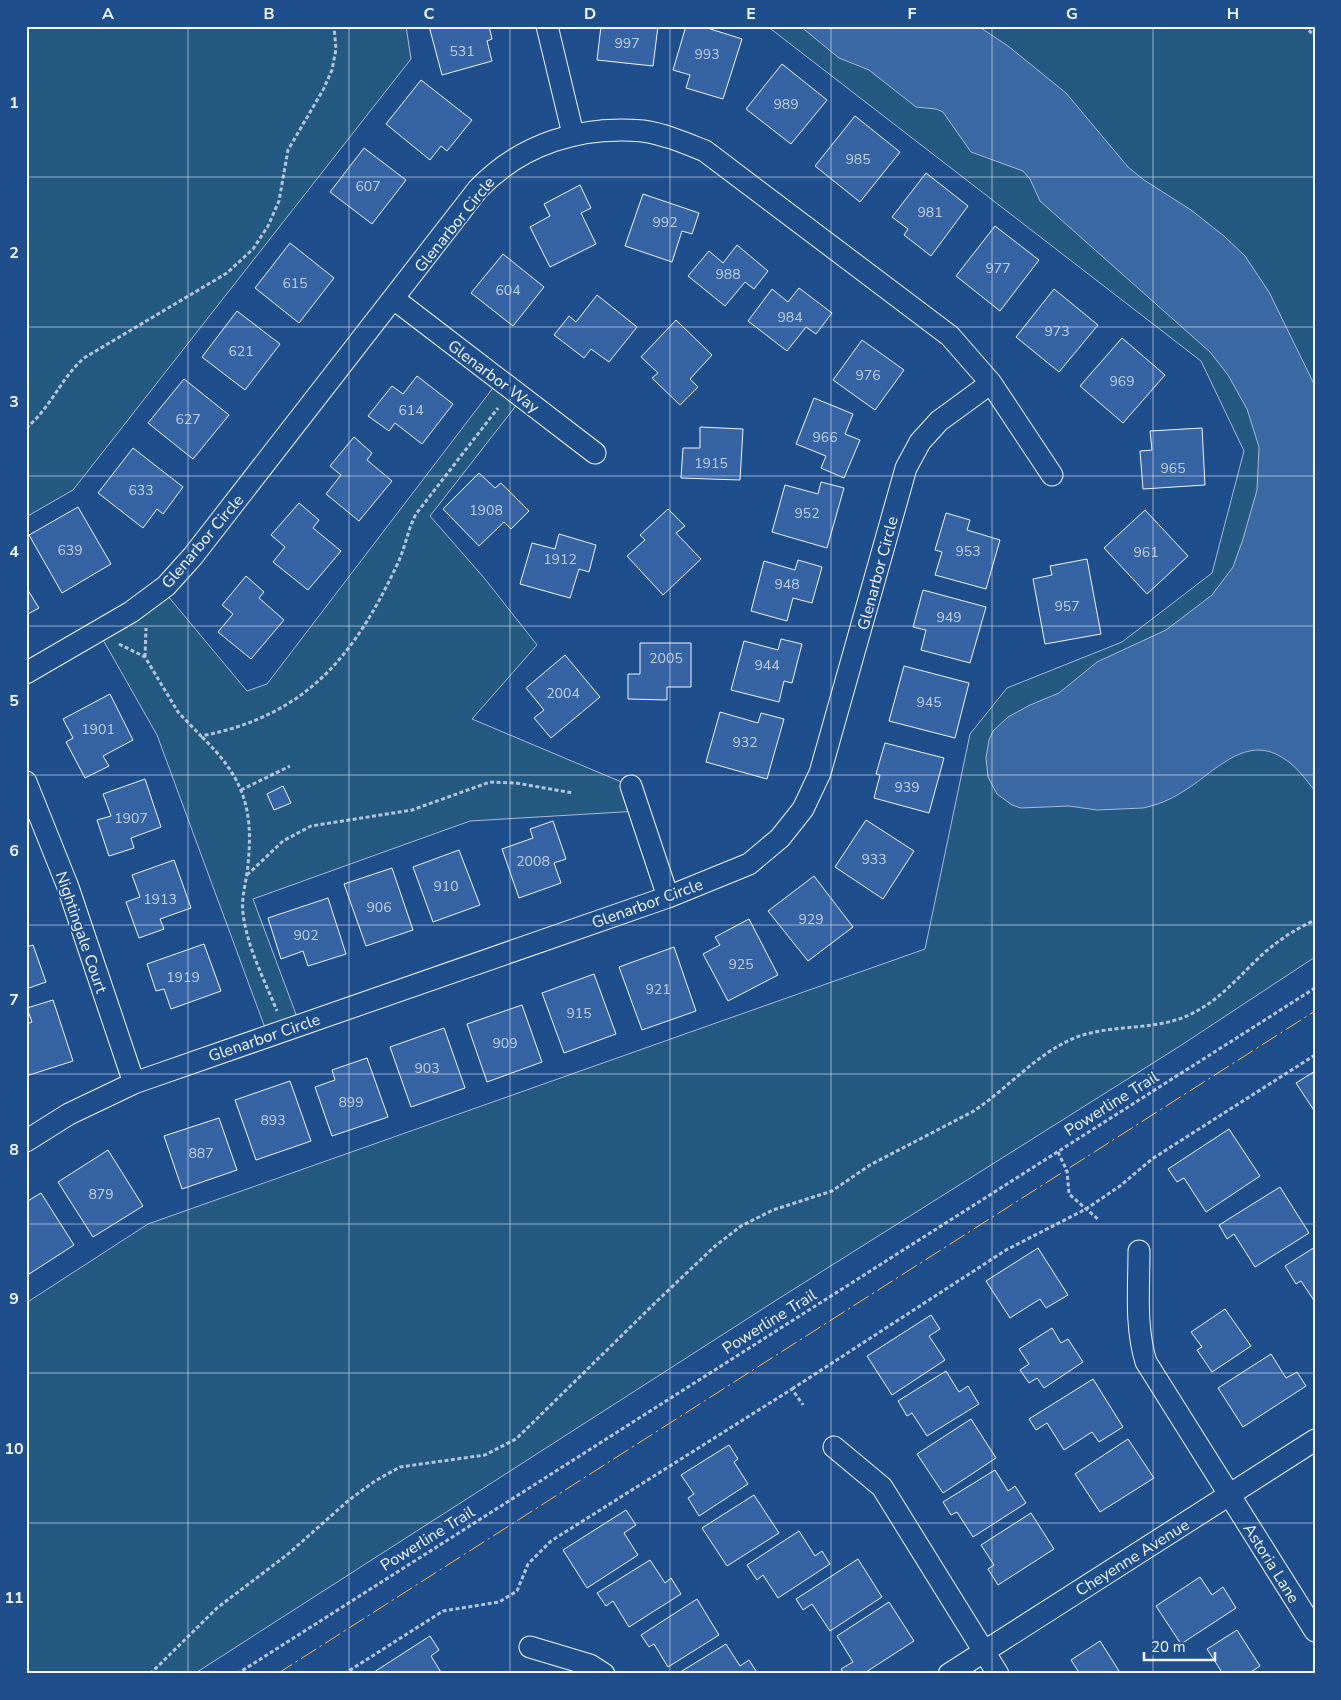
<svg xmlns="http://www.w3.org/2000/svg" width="1341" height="1700" viewBox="0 0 1341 1700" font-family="'Nunito Sans',sans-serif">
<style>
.green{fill:#245a82;stroke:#a8bbd7}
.water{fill:#3b69a3;stroke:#a8bbd7}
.building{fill:#3563a3;stroke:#f2f6ff}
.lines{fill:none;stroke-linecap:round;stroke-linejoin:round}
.minor-casing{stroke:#f2f6ff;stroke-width:23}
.path{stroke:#b3c4dc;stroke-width:3;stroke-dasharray:4 2.5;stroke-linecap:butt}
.minor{stroke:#1f4e8c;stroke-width:21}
.power{stroke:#ffb74d;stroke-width:1;stroke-dasharray:18 4 2.5 4;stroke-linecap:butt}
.grid{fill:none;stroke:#f2f6ff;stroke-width:1;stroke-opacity:0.55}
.labels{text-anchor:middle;stroke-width:4;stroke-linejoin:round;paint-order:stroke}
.number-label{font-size:14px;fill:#c3d1e8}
.street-label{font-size:16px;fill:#f2f6ff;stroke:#1f4e8c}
.neatline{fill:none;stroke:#f2f6ff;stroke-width:2}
.grid-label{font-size:16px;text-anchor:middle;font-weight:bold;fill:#f2f6ff}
</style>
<rect width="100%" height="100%" fill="#1f4e8c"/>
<!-- green -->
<path class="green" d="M 26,26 L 406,26 L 411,59 L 73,490 L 26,517 Z
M 767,26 L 1315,26 L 1315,957 L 1180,1046 L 775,1301 L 194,1674 L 26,1674 L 26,1303 L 148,1224 L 925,949 L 970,734 L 1007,688 L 1122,642 L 1212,573 L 1244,451 L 1201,361 Z
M 499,380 L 522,398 L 430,516 L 485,579 L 537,645 L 472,719 L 631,786 L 639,811 L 470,821 L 253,899 L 300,1025 L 268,1036 L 157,735 L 98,631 L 162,589 L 247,691 L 267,684 Z"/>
<!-- water -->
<path class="water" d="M 800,26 L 978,26 L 1008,46 L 1066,93 L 1128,167 L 1144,180 L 1191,210 L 1224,236 L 1245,256 L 1269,292 L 1315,386 L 1315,791 C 1306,780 1298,768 1286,760 C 1246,731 1215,773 1182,792 C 1170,800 1157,805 1143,808 L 1097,810 L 1069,806 L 1021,808 L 1012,805 L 997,794 L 988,777 L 986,758 L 989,740 L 993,731 L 1008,717 L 1030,705 L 1059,693 L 1097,662 L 1166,630 L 1212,595 L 1233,567 L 1243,539 L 1257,490 L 1259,447 L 1247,409 L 1228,375 L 1210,352 L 1040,201 L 1030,179 L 1023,171 L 971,152 L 943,112 L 936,109 L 916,107 L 869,70 L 839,58 Z"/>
<!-- building -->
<path class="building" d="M 429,26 L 489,26 L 492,39 L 487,41 L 492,61 L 442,75 Z
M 601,26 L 658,26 L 653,66 L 597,60 Z
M 686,26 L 701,26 L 742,39 L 723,99 L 686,88 L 690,75 L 673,70 Z
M 782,64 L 827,100 L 791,144 L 746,109 Z
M 421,80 L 472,120 L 447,151 L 441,146 L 430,160 L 386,124 Z
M 855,116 L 900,152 L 860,202 L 815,166 Z
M 364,148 L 406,180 L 372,224 L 330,192 Z
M 926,173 L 968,206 L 931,256 L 904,235 L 908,229 L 892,217 Z
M 580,185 L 591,208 L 581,213 L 596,244 L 550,267 L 530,227 L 550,216 L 544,204 Z
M 643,194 L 699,213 L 692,234 L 682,231 L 672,262 L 625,246 Z
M 995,226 L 1039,260 L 1000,311 L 956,276 Z
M 290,243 L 334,278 L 299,323 L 255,288 Z
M 737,245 L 768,271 L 754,289 L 745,282 L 725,306 L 688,276 L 709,251 L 723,263 Z
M 503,254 L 544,287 L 513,326 L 471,293 Z
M 799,288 L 832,313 L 816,334 L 806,327 L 787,351 L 748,321 L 772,289 L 788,302 Z
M 1054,289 L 1098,325 L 1059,372 L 1016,337 Z
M 597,295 L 637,327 L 609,362 L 591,349 L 584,358 L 554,335 L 569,316 L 576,322 Z
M 237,311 L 280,344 L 245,390 L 202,357 Z
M 676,320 L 712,355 L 690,379 L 698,387 L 680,405 L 652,378 L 658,373 L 641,357 Z
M 1122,338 L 1165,375 L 1123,423 L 1080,386 Z
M 862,340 L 904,370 L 875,410 L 833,380 Z
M 417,376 L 453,404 L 422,444 L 395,423 L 389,431 L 368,416 L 392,386 L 403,394 Z
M 184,379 L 229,415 L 193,459 L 148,423 Z
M 814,398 L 853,414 L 845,434 L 860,440 L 844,478 L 821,468 L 826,456 L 796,444 Z
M 700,427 L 743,429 L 740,480 L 681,478 L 683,448 L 700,448 Z
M 1202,428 L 1205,485 L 1143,489 L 1140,451 L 1152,450 L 1150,431 Z
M 354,437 L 372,453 L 367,460 L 392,481 L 359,521 L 326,494 L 341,475 L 330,466 Z
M 133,448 L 183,487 L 163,514 L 157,509 L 143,528 L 98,493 Z
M 479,473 L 495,488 L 501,483 L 529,511 L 511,529 L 504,522 L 479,546 L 443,509 Z
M 821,482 L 844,488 L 827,548 L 772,532 L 785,485 L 818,494 Z
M 299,503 L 319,520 L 313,528 L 341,551 L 308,590 L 273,562 L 285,547 L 271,535 Z
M 78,507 L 111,564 L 62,593 L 29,535 Z
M 668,509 L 685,526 L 676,533 L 701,559 L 663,595 L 627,556 L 645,540 L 640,535 Z
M 1145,510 L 1188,556 L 1147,594 L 1104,548 Z
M 946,513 L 970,520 L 967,530 L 1000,540 L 986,589 L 935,575 L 942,552 L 935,550 Z
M 559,534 L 596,545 L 589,572 L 579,569 L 570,598 L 520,584 L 532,543 L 555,549 Z
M 1087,559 L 1101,634 L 1045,644 L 1033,579 L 1052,575 L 1050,566 Z
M 798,560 L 822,567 L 812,603 L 793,598 L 787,621 L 751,611 L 764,561 L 795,570 Z
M 246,576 L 264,592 L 259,598 L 284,620 L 251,659 L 218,632 L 233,614 L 222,605 Z
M 26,587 L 39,608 L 26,615 Z
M 923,590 L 986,607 L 970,663 L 921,650 L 926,630 L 913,627 Z
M 781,639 L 802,644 L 792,683 L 784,681 L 779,702 L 731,690 L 744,641 L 778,650 Z
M 640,643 L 691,643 L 691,687 L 667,687 L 667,700 L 628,699 L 628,674 L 640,674 Z
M 565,655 L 600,697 L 551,738 L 534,718 L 544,710 L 526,688 Z
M 904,666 L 969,683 L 955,738 L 889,721 Z
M 110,694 L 133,740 L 103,756 L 109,766 L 85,778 L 66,742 L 73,738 L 63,719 Z
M 720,712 L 758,723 L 761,713 L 784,719 L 767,779 L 706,762 Z
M 885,743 L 944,758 L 929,813 L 874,798 L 880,775 L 876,774 Z
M 145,779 L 161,827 L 131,838 L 134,848 L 109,856 L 97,820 L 111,816 L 103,794 Z
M 283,786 L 291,803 L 274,810 L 267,794 Z
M 866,820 L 914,851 L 883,899 L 835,867 Z
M 553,821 L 566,859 L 554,863 L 561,883 L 519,898 L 502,849 L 533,838 L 530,829 Z
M 459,850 L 480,905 L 433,922 L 413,867 Z
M 174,860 L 191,908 L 160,919 L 164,929 L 139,938 L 126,902 L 140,897 L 132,875 Z
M 392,868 L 413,930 L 366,946 L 344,884 Z
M 814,876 L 853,927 L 808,961 L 768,911 Z
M 328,898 L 346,954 L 308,966 L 303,951 L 281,959 L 268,918 Z
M 749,919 L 778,975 L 728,1001 L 703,954 L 720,945 L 715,937 Z
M 204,944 L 221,991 L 171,1009 L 164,989 L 156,991 L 147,964 Z
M 33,945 L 46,982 L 26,989 L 26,947 Z
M 674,947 L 696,1011 L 642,1030 L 619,967 Z
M 594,974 L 616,1034 L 564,1053 L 542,993 Z
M 53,1000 L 73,1061 L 26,1076 L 26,1024 L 32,1022 L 27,1008 Z
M 522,1005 L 542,1062 L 487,1082 L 467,1024 Z
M 444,1028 L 465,1088 L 411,1107 L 390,1047 Z
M 367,1058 L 388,1117 L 332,1136 L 315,1087 L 335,1080 L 332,1070 Z
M 1315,1071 L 1315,1112 L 1296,1083 Z
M 290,1081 L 311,1141 L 256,1160 L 235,1100 Z
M 219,1118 L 237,1170 L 182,1189 L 164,1136 Z
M 1229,1129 L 1260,1176 L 1206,1212 L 1184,1178 L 1177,1182 L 1168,1169 Z
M 108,1150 L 143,1206 L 93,1237 L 58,1182 Z
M 1280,1187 L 1309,1233 L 1255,1267 L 1234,1234 L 1227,1239 L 1219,1225 Z
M 41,1193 L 74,1245 L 26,1276 L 26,1202 Z
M 1315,1247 L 1315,1302 L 1301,1281 L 1296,1284 L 1285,1266 Z
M 1038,1248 L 1068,1295 L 1046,1308 L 1040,1299 L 1010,1318 L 986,1281 Z
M 1225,1309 L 1251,1346 L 1212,1372 L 1197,1350 L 1202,1347 L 1191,1332 Z
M 931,1315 L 940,1329 L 929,1336 L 945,1360 L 892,1395 L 867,1356 Z
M 1052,1328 L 1061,1343 L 1068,1339 L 1083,1362 L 1044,1388 L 1037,1378 L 1029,1383 L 1020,1370 L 1029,1364 L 1019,1349 Z
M 1271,1354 L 1286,1378 L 1297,1372 L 1306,1386 L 1243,1427 L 1218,1388 Z
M 946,1371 L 959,1392 L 968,1386 L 979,1404 L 927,1436 L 912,1413 L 907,1416 L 898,1401 Z
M 1093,1379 L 1123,1427 L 1099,1442 L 1092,1432 L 1064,1450 L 1047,1423 L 1036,1430 L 1029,1419 Z
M 971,1419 L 996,1458 L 943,1493 L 917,1454 Z
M 1128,1439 L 1154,1478 L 1100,1512 L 1075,1474 Z
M 729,1445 L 738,1459 L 734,1462 L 748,1484 L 699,1516 L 688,1498 L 694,1494 L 681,1475 Z
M 995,1470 L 1008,1491 L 1015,1486 L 1026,1503 L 973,1537 L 957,1512 L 951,1515 L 943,1502 Z
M 754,1495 L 779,1533 L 727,1566 L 702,1528 Z
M 626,1510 L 636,1525 L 624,1533 L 638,1555 L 587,1588 L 563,1550 Z
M 1031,1513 L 1054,1549 L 998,1585 L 988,1569 L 994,1565 L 981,1545 Z
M 799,1531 L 815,1556 L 822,1551 L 830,1564 L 778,1598 L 763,1575 L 757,1580 L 747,1565 Z
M 858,1559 L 882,1597 L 830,1631 L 812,1604 L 803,1610 L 796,1599 Z
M 650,1560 L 665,1583 L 671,1578 L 681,1594 L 629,1627 L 613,1601 L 606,1606 L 597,1593 Z
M 1200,1577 L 1212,1595 L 1223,1587 L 1236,1608 L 1181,1644 L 1156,1606 Z
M 697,1599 L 719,1635 L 668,1667 L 654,1644 L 649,1647 L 641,1635 Z
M 889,1602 L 914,1641 L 863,1674 L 844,1674 L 841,1669 L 853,1662 L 837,1636 Z
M 1237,1630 L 1260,1666 L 1248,1674 L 1223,1674 L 1207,1649 Z
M 430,1636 L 439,1650 L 431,1656 L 442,1674 L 371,1674 Z
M 1100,1641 L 1121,1674 L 1080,1674 L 1071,1660 Z
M 726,1644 L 740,1666 L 749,1660 L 758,1674 L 677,1674 Z"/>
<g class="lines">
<defs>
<path id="minor" d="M 547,26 L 573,134
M 394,299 L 595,453
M 991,383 L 1052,475
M 26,673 L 131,612 L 166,586 L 193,556 L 478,189 C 521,144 581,125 643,131 C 664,134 685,143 705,151 L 950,336 L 991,383 L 939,421 L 920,442 L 906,468 L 820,773 L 803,809 L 780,838 L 749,864 L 668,897 L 134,1083 L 69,1114 L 26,1141
M 26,782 L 68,887 L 134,1083
M 631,786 L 668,897
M 1139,1251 C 1139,1288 1135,1326 1146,1362 L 1315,1631
M 834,1447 L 882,1487 L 998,1674
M 530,1647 L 590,1665 L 604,1674
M 949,1674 L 1315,1440"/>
</defs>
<!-- minor casing -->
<use href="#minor" class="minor-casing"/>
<!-- path -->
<path class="path" d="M 1304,26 L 1315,36
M 26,428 C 50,409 61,378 84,358 L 227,273 L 253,249 L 268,226 L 279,201 L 288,150 L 323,90 L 332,70 L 336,49 L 334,26
M 119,644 L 145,657 L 178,712 L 201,736 C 305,716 353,658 396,567 C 405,550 407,531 416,514 L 498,408
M 145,657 L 146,628
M 202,737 C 242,776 254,807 248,864 C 247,880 241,896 243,913 C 247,947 264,979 277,1011
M 241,790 L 290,766
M 247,875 L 283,841 L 311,826 L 412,810 L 490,782 L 516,783 L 573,793
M 1058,1152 L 1067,1171 L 1069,1194 L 1099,1220
M 792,1389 L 1006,1250 L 1086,1209 L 1120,1186 L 1152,1159 L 1315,1055
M 150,1674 L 217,1608 L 288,1554 L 349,1500 L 375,1481 L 400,1467 L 485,1455 L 516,1439 L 657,1301 L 714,1247 L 741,1226 L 773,1210 L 832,1191 L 870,1165 L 972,1112 C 1008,1089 1036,1053 1077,1037 C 1115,1023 1159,1032 1195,1012 C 1222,998 1242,973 1264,953 C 1280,939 1296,929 1315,920
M 237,1674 L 1315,988
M 344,1674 L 443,1611 L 499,1602 L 517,1591 L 528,1564 L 551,1541 L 792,1389 L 803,1405"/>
<!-- minor -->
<use href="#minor" class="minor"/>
<!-- power -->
<path class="power" d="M 277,1674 L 1315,1011"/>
</g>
<!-- grid -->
<path class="grid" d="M 188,26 L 188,1674M 349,26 L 349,1674M 510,26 L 510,1674M 670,26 L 670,1674M 831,26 L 831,1674M 992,26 L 992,1674M 1153,26 L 1153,1674M 26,177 L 1315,177M 26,327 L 1315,327M 26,476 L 1315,476M 26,626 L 1315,626M 26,775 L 1315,775M 26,925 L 1315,925M 26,1074 L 1315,1074M 26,1224 L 1315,1224M 26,1373 L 1315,1373M 26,1523 L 1315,1523"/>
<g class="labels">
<!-- number labels -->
<g class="number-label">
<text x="627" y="48">997</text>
<text x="462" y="56">531</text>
<text x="707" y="59">993</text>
<text x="786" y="109">989</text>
<text x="858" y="164">985</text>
<text x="368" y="191">607</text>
<text x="930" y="217">981</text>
<text x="665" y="227">992</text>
<text x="998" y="273">977</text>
<text x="728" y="279">988</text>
<text x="295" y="288">615</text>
<text x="508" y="295">604</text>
<text x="790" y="322">984</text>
<text x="1057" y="336">973</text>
<text x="241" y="356">621</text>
<text x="868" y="380">976</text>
<text x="1122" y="386">969</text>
<text x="411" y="415">614</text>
<text x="188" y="424">627</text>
<text x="825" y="442">966</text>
<text x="711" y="468">1915</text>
<text x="1173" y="473">965</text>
<text x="141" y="495">633</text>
<text x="486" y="515">1908</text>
<text x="807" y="518">952</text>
<text x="70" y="555">639</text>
<text x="968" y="556">953</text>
<text x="1146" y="557">961</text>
<text x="560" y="564">1912</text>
<text x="787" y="589">948</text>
<text x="1067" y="611">957</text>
<text x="949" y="622">949</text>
<text x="666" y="663">2005</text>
<text x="767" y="670">944</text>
<text x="563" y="698">2004</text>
<text x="929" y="707">945</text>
<text x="98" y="734">1901</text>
<text x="745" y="747">932</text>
<text x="907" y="792">939</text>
<text x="131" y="823">1907</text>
<text x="874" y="864">933</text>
<text x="533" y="866">2008</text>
<text x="446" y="891">910</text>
<text x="160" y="904">1913</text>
<text x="379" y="912">906</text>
<text x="811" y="924">929</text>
<text x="306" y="940">902</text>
<text x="741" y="969">925</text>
<text x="183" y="982">1919</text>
<text x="658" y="994">921</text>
<text x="579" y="1018">915</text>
<text x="505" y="1048">909</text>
<text x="427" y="1073">903</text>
<text x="351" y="1107">899</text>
<text x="273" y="1125">893</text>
<text x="201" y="1158">887</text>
<text x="101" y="1199">879</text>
</g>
<!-- street labels -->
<g class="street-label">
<text transform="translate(454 224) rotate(-51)" y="6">Glenarbor Circle</text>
<text transform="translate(494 376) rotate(37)" y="6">Glenarbor Way</text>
<text transform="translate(202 541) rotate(-50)" y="6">Glenarbor Circle</text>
<text transform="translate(877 573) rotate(-75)" y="6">Glenarbor Circle</text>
<text transform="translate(647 903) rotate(-20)" y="6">Glenarbor Circle</text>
<text transform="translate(82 932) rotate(71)" y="6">Nightingale Court</text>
<text transform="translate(264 1037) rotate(-19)" y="6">Glenarbor Circle</text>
<text transform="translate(1111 1103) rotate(-32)" y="6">Powerline Trail</text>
<text transform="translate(769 1321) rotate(-32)" y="6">Powerline Trail</text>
<text transform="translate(427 1538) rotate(-32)" y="6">Powerline Trail</text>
<text transform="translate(1132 1557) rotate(-32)" y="6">Cheyenne Avenue</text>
<text transform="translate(1272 1563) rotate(58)" y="6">Astoria Lane</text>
</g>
</g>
<!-- border -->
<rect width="1341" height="1700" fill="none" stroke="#1f4e8c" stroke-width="55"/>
<!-- scale -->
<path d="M1144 1652v8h71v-8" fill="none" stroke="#f2f6ff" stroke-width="2.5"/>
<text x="1151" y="1652" font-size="15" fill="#f2f6ff" stroke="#1f4e8c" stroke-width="4" paint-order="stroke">20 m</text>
<rect x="28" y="28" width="1286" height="1644" class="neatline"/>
<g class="grid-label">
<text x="108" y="19">A</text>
<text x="269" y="19">B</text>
<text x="429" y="19">C</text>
<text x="590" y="19">D</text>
<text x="751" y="19">E</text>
<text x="912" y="19">F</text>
<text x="1072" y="19">G</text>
<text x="1233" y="19">H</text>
<text x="14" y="108">1</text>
<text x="14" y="258">2</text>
<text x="14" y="407">3</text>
<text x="14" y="557">4</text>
<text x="14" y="706">5</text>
<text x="14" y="856">6</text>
<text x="14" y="1005">7</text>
<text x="14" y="1155">8</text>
<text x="14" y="1304">9</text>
<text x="14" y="1454">10</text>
<text x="14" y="1603">11</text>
</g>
</svg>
